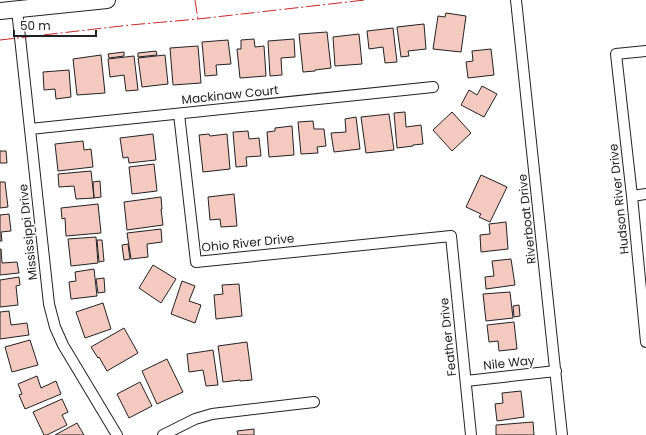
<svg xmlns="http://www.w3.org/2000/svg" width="646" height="435" viewBox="0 0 646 435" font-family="Poppins,sans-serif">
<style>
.building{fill:#f3c9c0;stroke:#222}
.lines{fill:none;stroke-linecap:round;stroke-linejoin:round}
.minor-casing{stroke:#222;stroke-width:12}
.primary-casing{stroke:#222;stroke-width:18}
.minor{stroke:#fff;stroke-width:10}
.primary{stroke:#fff;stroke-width:16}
.power{stroke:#c62828;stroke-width:1;stroke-dasharray:14 3 2 3;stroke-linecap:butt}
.labels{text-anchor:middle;stroke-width:3;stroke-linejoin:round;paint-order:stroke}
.street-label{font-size:12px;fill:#222;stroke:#fff}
</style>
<rect width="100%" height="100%" fill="#fff"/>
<!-- building -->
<path class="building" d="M 446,13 L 466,16 L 461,52 L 433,49 L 438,16 L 445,17 Z
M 424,24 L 426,49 L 408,51 L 409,56 L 401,57 L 397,27 Z
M 393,28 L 397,62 L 385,63 L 383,47 L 369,49 L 367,31 Z
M 327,32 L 331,68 L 315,70 L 315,71 L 303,72 L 299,34 Z
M 359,34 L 362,64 L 335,66 L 333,37 Z
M 254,39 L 255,47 L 264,46 L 266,76 L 240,78 L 237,49 L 241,49 L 241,40 Z
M 294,39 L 295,57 L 281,58 L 282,75 L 270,76 L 268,41 Z
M 228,40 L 231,64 L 216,65 L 217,75 L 205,76 L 202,42 Z
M 198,46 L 201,83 L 173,85 L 170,48 Z
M 491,49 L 494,75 L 468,78 L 466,62 L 473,61 L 472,51 Z
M 156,51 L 157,55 L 138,57 L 138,53 Z
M 124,52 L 124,56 L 109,58 L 108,54 Z
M 101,55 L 105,93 L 77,95 L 73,59 Z
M 165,55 L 168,84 L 142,87 L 138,58 Z
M 134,56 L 138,90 L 126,91 L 124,75 L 110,77 L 108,59 Z
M 69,70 L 71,97 L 56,99 L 55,89 L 44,90 L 43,72 Z
M 482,86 L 497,94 L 484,117 L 461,105 L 469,90 L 477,95 Z
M 405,112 L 406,127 L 421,125 L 423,144 L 413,145 L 413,146 L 397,148 L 394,113 Z
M 452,112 L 471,133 L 452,151 L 433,130 Z
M 389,114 L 394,150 L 366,153 L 361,117 Z
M 356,117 L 360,149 L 334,152 L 331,133 L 346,132 L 345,119 Z
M 313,121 L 314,129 L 324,129 L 326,146 L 317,147 L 318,153 L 301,154 L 298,122 Z
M 292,126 L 294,155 L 269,157 L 267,132 L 275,131 L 275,128 Z
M 248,131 L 249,139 L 259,138 L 261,156 L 246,157 L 247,166 L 236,167 L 233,132 Z
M 153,134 L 156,160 L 129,163 L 128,157 L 123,158 L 120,138 Z
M 209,134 L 210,136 L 227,134 L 230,169 L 203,172 L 199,135 Z
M 83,141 L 84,150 L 91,149 L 93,167 L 58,171 L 55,144 Z
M 0,151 L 6,151 L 7,163 L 0,163 Z
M 154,164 L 157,191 L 132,194 L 129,167 Z
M 91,171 L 94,198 L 76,199 L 74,186 L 59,187 L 58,174 Z
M 481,175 L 507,187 L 490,222 L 479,217 L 481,214 L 466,207 Z
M 100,181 L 101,197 L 94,198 L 93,182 Z
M 0,182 L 5,182 L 8,207 L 0,208 Z
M 234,194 L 237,226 L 221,227 L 220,219 L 210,220 L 208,197 Z
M 161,197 L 162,209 L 161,209 L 163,225 L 127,230 L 124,202 Z
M 98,204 L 101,233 L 66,236 L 65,218 L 62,219 L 61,208 Z
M 9,214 L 11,231 L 1,232 L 2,241 L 0,241 L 0,215 Z
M 506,222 L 508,249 L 481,252 L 480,235 L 490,234 L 489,224 Z
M 161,229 L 162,242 L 147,244 L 148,257 L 131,259 L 127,233 Z
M 96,237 L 98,263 L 71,266 L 68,239 Z
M 97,240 L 102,240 L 104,261 L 99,262 Z
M 128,244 L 130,259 L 124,260 L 122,245 Z
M 0,249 L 1,249 L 2,263 L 17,262 L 19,273 L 0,275 Z
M 511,259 L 515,285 L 486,289 L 485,277 L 494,276 L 492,261 Z
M 153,265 L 176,279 L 161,303 L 139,288 Z
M 94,269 L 97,296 L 71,299 L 69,282 L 76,281 L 75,272 Z
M 19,277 L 20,285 L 16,286 L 18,305 L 0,307 L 0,280 Z
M 104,278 L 105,292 L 98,293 L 96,279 Z
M 182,281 L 195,286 L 189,301 L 201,305 L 195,323 L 171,314 Z
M 239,284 L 242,316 L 216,319 L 214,295 L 223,294 L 222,285 Z
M 510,292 L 513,318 L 486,321 L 483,294 Z
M 103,303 L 111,329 L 85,338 L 76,312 Z
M 519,305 L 520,316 L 514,317 L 513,306 Z
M 9,311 L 11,325 L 27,323 L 29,335 L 0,339 L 0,312 Z
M 514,322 L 517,349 L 499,351 L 498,341 L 489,342 L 487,325 Z
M 124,328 L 138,353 L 107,371 L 99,357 L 98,358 L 91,347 Z
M 30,340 L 38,365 L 12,372 L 5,347 Z
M 247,342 L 252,380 L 240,381 L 240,380 L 223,382 L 218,346 Z
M 213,350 L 218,385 L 206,386 L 203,370 L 189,372 L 187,354 Z
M 167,359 L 183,392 L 157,404 L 142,371 Z
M 37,376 L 41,388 L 56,381 L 61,394 L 25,409 L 19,395 L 22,394 L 18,384 Z
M 140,382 L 152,406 L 129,418 L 117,394 Z
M 521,391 L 524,417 L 497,421 L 495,404 L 503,403 L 502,393 Z
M 62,399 L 68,412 L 62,415 L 67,425 L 47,435 L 44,435 L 33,412 Z
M 533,422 L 534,435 L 496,435 L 496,425 Z
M 77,423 L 84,435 L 55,435 Z
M 254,429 L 254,435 L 238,435 L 237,431 Z"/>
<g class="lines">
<defs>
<path id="minor" d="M 516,0 L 562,435
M 17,10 L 49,304 L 55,327 L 63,345 L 117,435
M 646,51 L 616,54 L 632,196 L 646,342
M 179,114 L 196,262 L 451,236 L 471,435
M 30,129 L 433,87
M 632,196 L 646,194
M 466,381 L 556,371
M 163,435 L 195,419 L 212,414 L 314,402"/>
<path id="primary" d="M 0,11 L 107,0"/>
</defs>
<!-- minor casing -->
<use href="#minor" class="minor-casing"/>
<!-- primary casing -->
<use href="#primary" class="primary-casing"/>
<!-- minor -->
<use href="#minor" class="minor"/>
<!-- primary -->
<use href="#primary" class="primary"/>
<!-- power -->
<path class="power" d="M 195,0 L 198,19
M 0,40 L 130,25 L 198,19 L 365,0"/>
</g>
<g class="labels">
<!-- street labels -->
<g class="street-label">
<text transform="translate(230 95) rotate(-6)" y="4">Mackinaw Court</text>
<text transform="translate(619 199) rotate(-96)" y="4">Hudson River Drive</text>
<text transform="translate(527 219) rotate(-96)" y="4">Riverboat Drive</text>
<text transform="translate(28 232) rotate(-96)" y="4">Mississippi Drive</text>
<text transform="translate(248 243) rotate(-6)" y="4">Ohio River Drive</text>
<text transform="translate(448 337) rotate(-96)" y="4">Feather Drive</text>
<text transform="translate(509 363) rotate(-6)" y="4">Nile Way</text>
</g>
</g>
<!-- scale -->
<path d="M14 30v6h82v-6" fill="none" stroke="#222222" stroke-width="2"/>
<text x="20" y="30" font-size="12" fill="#222222" stroke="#ffffff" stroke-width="3" paint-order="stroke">50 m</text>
</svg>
